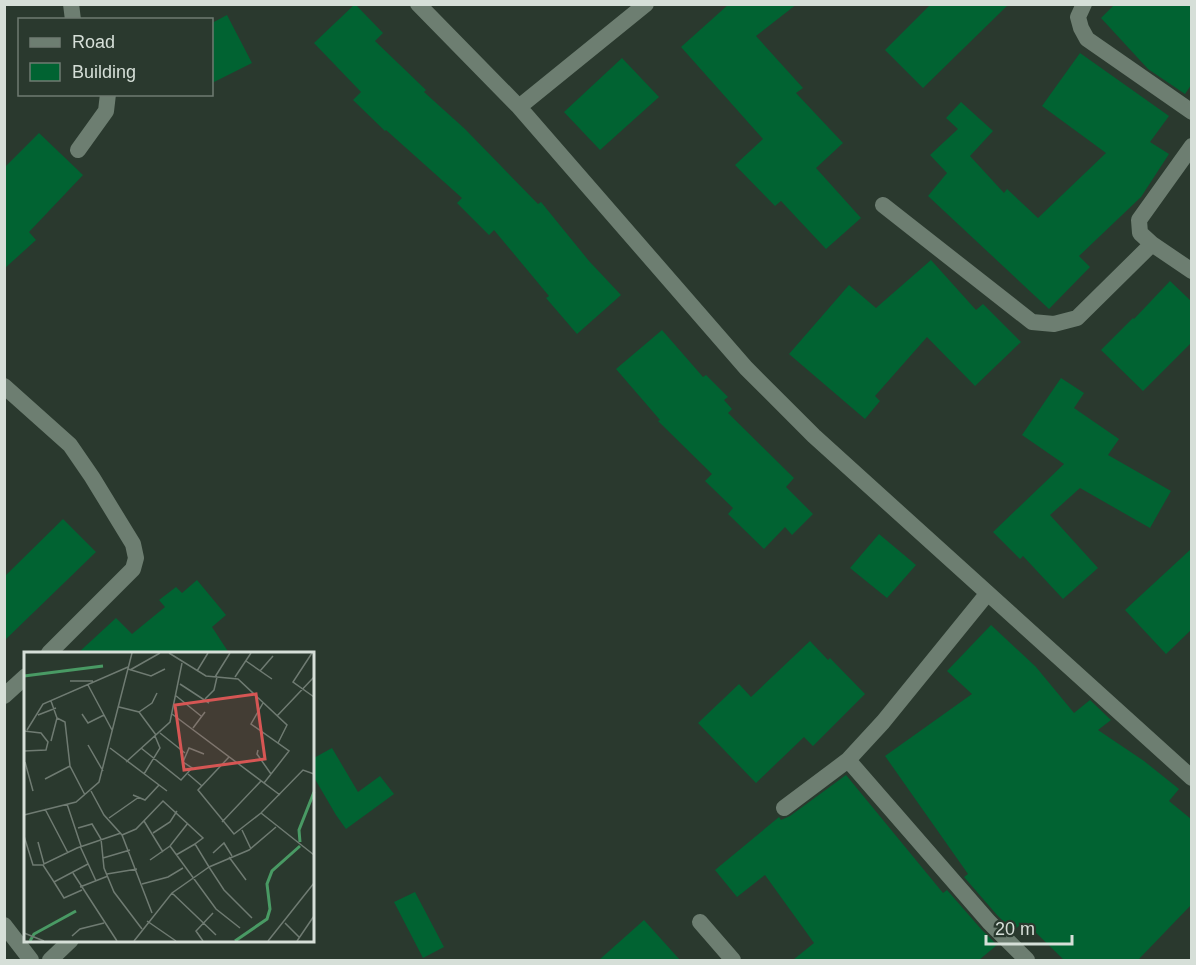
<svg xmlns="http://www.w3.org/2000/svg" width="1196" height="965" viewBox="0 0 1196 965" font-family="Arial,sans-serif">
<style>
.building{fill:#016332}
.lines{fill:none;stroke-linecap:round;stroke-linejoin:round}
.minor{stroke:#6d7e71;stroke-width:16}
.inset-river{fill:none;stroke:#499a64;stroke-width:3}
.inset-road{fill:none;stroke:#6f7b72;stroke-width:1.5}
.view{fill:#d65654;fill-opacity:0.15;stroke:#d65654;stroke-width:3}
.inset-edge{fill:none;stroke:#d6dfd8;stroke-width:3}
</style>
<rect width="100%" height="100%" fill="#2a392e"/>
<!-- building -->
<path class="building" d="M 355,4 L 383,33 L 375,41 L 426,90 L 424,92 L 465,129 L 538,204 L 541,202 L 589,261 L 621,295 L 577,334 L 546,298 L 549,296 L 494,230 L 489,235 L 457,203 L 462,198 L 386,130 L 385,131 L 353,100 L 361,92 L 314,43 Z
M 729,4 L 797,4 L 756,36 L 803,88 L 796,93 L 843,143 L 816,168 L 861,218 L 826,249 L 781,201 L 775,206 L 735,165 L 763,139 L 681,47 Z
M 931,4 L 1009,4 L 923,88 L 885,50 Z
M 1115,4 L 1191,4 L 1191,85 L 1185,94 L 1148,69 L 1101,18 Z
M 227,15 L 252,63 L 212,83 L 212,23 Z
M 1080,53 L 1169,116 L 1150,142 L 1169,154 L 1141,197 L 1079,256 L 1090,267 L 1049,309 L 928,196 L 947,173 L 930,155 L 958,129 L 946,118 L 961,102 L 993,131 L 970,156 L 1004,193 L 1007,189 L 1038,218 L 1106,153 L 1042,106 Z
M 622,58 L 659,97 L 600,150 L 564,112 Z
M 39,133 L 83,175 L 29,232 L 36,240 L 4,269 L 4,168 Z
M 931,260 L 976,310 L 983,304 L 1021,342 L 975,386 L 927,337 L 875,396 L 880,401 L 865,419 L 789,354 L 849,285 L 876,308 Z
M 1170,281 L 1191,301 L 1191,343 L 1143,391 L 1101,350 L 1133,318 L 1134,319 Z
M 662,330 L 703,377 L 706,375 L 728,397 L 724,400 L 732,409 L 728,413 L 794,478 L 786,487 L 813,514 L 792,535 L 785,527 L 764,549 L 728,514 L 733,508 L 705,481 L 712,474 L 658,421 L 660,420 L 616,369 Z
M 1061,378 L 1084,393 L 1074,408 L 1119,439 L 1108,455 L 1171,491 L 1150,528 L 1080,488 L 1050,515 L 1098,568 L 1063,599 L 1023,556 L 1020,559 L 993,532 L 1064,464 L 1022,435 Z
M 63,519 L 96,552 L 4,641 L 4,577 Z
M 879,534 L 916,565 L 887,598 L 850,568 Z
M 1191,549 L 1191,630 L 1166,654 L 1125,610 Z
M 197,580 L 226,615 L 212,627 L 229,653 L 78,653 L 116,618 L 132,634 L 165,607 L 159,600 L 176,587 L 182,593 Z
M 991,625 L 1036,667 L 1074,713 L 1090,700 L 1111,720 L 1098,730 L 1144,761 L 1179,789 L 1169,801 L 1191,819 L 1191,905 L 1138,960 L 1064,960 L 1026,923 L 1023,927 L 1020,925 L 1013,931 L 997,915 L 964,877 L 968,874 L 885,756 L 972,694 L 947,671 Z
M 810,641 L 828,660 L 830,658 L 865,694 L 813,746 L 804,737 L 756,783 L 698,723 L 739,684 L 751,697 Z
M 332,748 L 358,792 L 380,776 L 394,794 L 346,829 L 336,815 L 312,774 L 312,759 Z
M 846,775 L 943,893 L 947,890 L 981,929 L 997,945 L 979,960 L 793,960 L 814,943 L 765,875 L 737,897 L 715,870 L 779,817 L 781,820 L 790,816 Z
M 415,892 L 444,947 L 423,958 L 394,902 Z
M 644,920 L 680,960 L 599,960 Z"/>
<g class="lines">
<!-- minor -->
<path class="minor" d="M 71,4 L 73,20
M 418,4 L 519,107 L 746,368 L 814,436 L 1192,778
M 1084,4 L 1078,17 L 1081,28 L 1087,39 L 1192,112
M 519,107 L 646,4
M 1192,146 L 1139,220 L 1140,233 L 1152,244 L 1192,271
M 78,150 L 106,111 L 108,94
M 883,205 L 1032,322 L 1054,324 L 1077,318 L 1152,244
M 4,386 L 70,445 L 92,477 L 133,544 L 136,558 L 133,569 L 49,653
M 4,696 L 26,676
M 848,760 L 989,922 L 1027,960
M 784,808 L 848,760 L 883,722 L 987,594
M 700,922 L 733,960
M 4,925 L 31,960
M 50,960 L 71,940"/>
</g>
<!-- overview -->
<g transform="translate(24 652)">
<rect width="290" height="290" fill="#2a392e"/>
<path class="inset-river" d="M 0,24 L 79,14M 276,190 L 275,178 L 290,140M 6,289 L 10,282 L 52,259M 211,289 L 243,267 L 246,257 L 243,232 L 248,219 L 276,194"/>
<path class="inset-road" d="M 145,1 L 182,24 L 214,27 L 263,73 L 254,91M 288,1 L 269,30 L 290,45M 222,9 L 248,27M 104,17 L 127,24 L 141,17M 106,18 L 136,1M 173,19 L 184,1M 236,19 L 249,4M 191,25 L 206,1M 211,25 L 227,1M 46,29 L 69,29M 156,32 L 185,51M 64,33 L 88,78M 151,43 L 177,64M 181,47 L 190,38 L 193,25M 27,49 L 33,66 L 27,89M 239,51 L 227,72 L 265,99 L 240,131M 95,55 L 115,60 L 132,83M 115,60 L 128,51 L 133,41M 58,62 L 64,71 L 80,63M 148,62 L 256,143M 14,63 L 32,56M 253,64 L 290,25M 33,66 L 41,70 L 46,114 L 61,143M 169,76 L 181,60M 3,78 L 19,52 L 104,15M 0,79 L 17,81 L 24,90 L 22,98 L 0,99M 136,81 L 161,101M 64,93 L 79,119M 86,96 L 143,139M 117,96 L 157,128 L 168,116 L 159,110 L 165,96 L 180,102M 234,98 L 233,102 L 247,122M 205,105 L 174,138 L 210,182 L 237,161 L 279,118 L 290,122M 1,110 L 9,139M 102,110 L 146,70 L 158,11M 120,122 L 136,96 L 131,84M 164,122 L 178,134M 21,127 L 46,114M 67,139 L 80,163 L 98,183 L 128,261M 109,143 L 121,148 L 135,133M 43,152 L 57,194M 21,157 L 44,201M 237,161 L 290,203M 0,163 L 52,150 L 75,130 L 108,1M 85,166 L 115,145M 120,169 L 139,200M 198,170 L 237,129M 54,176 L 68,172 L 77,187 L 80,216 L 90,240 L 118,277M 218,178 L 227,197M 129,181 L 146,170 L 153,159M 98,183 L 112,177 L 139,149 L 179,186 L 171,192 L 185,215 L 225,198 L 252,175M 0,184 L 9,213 L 19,213 L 30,230 L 64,212M 14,190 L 20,212 L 53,196 L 97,181M 56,194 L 72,229M 146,194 L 192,257 L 216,276M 189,201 L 200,191 L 208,204M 152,203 L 171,192M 205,205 L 222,228M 79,206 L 106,198M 126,208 L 146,194 L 164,171M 49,221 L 93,289M 83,222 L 113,217M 30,230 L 40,246 L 58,238M 118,232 L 144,225 L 159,216M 56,235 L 84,224M 148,241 L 192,283M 123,269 L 152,289M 261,271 L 275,285M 0,281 L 20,289M 48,284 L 56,277 L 80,271M 110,289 L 148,241 L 185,215 L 200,238 L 228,266M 179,289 L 172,279 L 189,261M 244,289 L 290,231M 273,289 L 290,264"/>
<path class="view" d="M 232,42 L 241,107 L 160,118 L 151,53 Z"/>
<rect width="290" height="290" class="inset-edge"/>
</g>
<!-- border -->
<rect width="1196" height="965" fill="none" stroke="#d6dfd8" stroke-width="12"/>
<!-- legend -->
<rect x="18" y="18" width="195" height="78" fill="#2a392e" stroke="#6f7b72" stroke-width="1.5"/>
<rect x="30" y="38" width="30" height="9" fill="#6d7e71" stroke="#6f7b72" stroke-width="1.5"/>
<text x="72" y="48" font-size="18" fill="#d6dfd8">Road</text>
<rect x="30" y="63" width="30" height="18" fill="#016332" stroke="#6f7b72" stroke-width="1.5"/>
<text x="72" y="78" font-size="18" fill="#d6dfd8">Building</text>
<!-- scale -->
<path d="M986 935v9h86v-9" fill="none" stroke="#d6dfd8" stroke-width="3"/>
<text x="995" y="935" font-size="18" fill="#d6dfd8" stroke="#2a392e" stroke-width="4.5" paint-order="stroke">20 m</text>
</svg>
